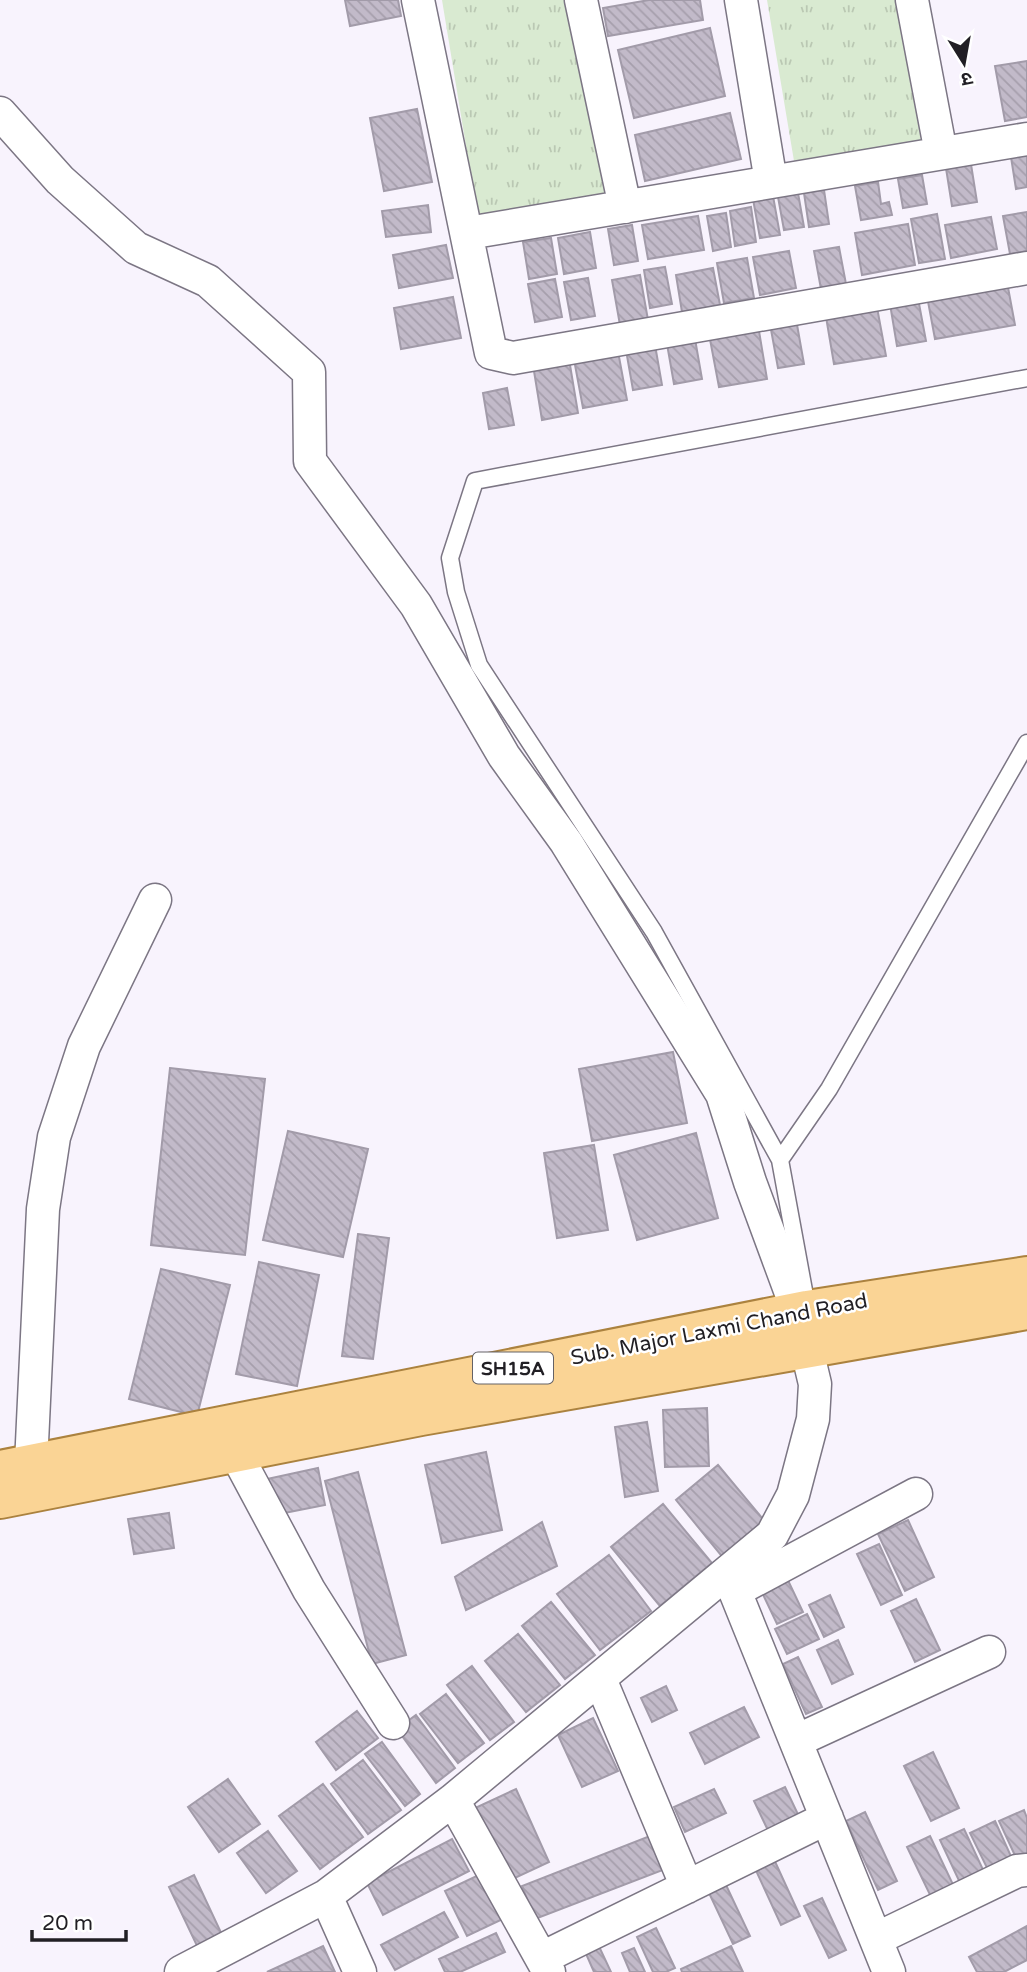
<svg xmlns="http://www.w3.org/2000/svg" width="1027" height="1972" viewBox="0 0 1027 1972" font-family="'Varela Round','Noto Sans Devanagari',sans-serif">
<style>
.park{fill:url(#park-tufts)}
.building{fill:url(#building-back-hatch);stroke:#a29ba9;stroke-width:2}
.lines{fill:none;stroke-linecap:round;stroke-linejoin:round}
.lane-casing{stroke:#7c7684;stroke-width:19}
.street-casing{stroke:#7c7684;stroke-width:35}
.primary-casing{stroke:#ab823f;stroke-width:42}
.lane{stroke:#fff;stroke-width:16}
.street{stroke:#fff;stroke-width:32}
.primary{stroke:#fad495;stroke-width:38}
.labels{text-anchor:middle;stroke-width:5;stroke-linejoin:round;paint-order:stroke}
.shield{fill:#fff;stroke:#646266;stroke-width:2}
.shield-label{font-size:19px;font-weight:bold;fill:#211f24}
.street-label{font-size:21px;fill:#211f24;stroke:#fff}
</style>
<defs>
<pattern id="park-tufts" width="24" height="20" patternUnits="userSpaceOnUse" patternTransform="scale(1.75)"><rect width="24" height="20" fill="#d9ead1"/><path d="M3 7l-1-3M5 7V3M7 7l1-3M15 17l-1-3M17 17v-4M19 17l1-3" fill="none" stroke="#bac8b3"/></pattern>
<pattern id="building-back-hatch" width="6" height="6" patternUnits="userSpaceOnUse" patternTransform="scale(1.75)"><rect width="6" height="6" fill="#c2bac9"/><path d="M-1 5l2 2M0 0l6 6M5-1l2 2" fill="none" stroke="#a69fac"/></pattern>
</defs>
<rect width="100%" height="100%" fill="#f8f3fd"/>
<!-- park -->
<path class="park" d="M 442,0 L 572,0 L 605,197 L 478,219 Z
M 767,0 L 898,0 L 921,140 L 794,161 Z"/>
<!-- building -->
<path class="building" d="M 345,0 L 398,0 L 401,16 L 350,26 Z
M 649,0 L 700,0 L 703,20 L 608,36 L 603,8 Z
M 710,28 L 725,96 L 634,118 L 618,50 Z
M 1027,61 L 1027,117 L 1005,121 L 995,66 Z
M 417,109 L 432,182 L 384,191 L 370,118 Z
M 730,113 L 741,159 L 645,181 L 635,135 Z
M 1027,155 L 1027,187 L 1016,189 L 1011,157 Z
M 970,158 L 977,202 L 952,206 L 945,162 Z
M 922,175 L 927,204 L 903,208 L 898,179 Z
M 878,182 L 881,204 L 889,202 L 892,215 L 861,220 L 855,186 Z
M 824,190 L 829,224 L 809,227 L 804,193 Z
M 798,193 L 804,227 L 784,230 L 778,197 Z
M 773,196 L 780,235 L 760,238 L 753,199 Z
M 428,205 L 431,232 L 386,237 L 382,211 Z
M 751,207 L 756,242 L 735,246 L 730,211 Z
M 1027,212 L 1027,251 L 1010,254 L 1003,216 Z
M 726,213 L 731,247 L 713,251 L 707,216 Z
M 937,214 L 945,259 L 919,263 L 911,219 Z
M 698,216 L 704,250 L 648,259 L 642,225 Z
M 991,217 L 997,249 L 951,258 L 945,225 Z
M 908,224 L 915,265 L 862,275 L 855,233 Z
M 632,225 L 638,261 L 614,265 L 608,229 Z
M 590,232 L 596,268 L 564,274 L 558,238 Z
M 551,238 L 557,274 L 529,279 L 523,242 Z
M 446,245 L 453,278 L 399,288 L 393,255 Z
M 839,247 L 846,284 L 821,289 L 814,251 Z
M 789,251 L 796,288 L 760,295 L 753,257 Z
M 747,258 L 754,298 L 724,303 L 717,263 Z
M 665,267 L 672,304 L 650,308 L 644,270 Z
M 713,268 L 720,305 L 682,312 L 676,275 Z
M 640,275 L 648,320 L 620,325 L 612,280 Z
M 588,278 L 595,316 L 571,320 L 564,282 Z
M 555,279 L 562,317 L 535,322 L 528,284 Z
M 1007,282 L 1015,325 L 935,339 L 927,296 Z
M 917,293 L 926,341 L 897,346 L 889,298 Z
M 453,297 L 461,338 L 401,349 L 394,308 Z
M 876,302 L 886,356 L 834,364 L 825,311 Z
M 796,319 L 804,364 L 778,368 L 770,324 Z
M 758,325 L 767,379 L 719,387 L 709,334 Z
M 695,339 L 702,379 L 674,384 L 667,344 Z
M 655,345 L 662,385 L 633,390 L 626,350 Z
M 617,346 L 627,400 L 583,408 L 573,354 Z
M 569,359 L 578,413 L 542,420 L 533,365 Z
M 507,388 L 514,425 L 489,429 L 483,393 Z
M 673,1052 L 687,1123 L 592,1141 L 579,1069 Z
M 170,1068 L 265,1079 L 245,1255 L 151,1245 Z
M 288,1131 L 368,1149 L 343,1257 L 263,1240 Z
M 696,1133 L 718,1218 L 637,1240 L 614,1155 Z
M 594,1145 L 608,1230 L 557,1238 L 544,1153 Z
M 358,1234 L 389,1238 L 373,1359 L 342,1356 Z
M 259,1262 L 319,1275 L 297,1386 L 236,1374 Z
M 161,1269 L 230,1285 L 197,1416 L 129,1399 Z
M 707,1408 L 709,1466 L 665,1467 L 663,1410 Z
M 647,1422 L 658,1491 L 625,1497 L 615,1427 Z
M 486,1452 L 502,1530 L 442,1543 L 425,1465 Z
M 718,1465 L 768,1525 L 725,1560 L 676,1500 Z
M 318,1468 L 325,1505 L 274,1515 L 267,1479 Z
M 358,1472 L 406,1655 L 372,1664 L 325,1481 Z
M 663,1504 L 712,1563 L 660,1606 L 611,1547 Z
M 169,1513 L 174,1548 L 134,1554 L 128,1519 Z
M 908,1520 L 934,1577 L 905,1591 L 878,1534 Z
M 542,1522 L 557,1566 L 466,1610 L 455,1577 Z
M 879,1544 L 902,1595 L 881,1605 L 857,1554 Z
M 609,1555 L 651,1611 L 600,1650 L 557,1594 Z
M 785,1574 L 803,1612 L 777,1624 L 759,1586 Z
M 830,1595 L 844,1627 L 824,1637 L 809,1605 Z
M 916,1599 L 940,1650 L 915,1662 L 891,1611 Z
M 551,1602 L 595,1655 L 565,1679 L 522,1626 Z
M 807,1614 L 819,1639 L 787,1654 L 775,1629 Z
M 518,1634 L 560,1685 L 526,1712 L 485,1661 Z
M 838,1640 L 853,1674 L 832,1684 L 817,1650 Z
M 798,1657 L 822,1707 L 806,1714 L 783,1664 Z
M 472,1666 L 514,1722 L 490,1740 L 447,1685 Z
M 666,1686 L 677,1710 L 652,1722 L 641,1698 Z
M 446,1694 L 484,1743 L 458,1763 L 420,1714 Z
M 744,1707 L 759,1737 L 705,1764 L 690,1733 Z
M 357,1711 L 378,1738 L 336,1770 L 316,1742 Z
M 416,1715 L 455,1768 L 436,1783 L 397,1729 Z
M 593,1718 L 618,1771 L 582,1787 L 558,1735 Z
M 382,1742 L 420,1794 L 405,1806 L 365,1754 Z
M 933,1752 L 959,1808 L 931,1821 L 904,1766 Z
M 363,1760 L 401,1810 L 368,1834 L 331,1784 Z
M 228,1779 L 260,1824 L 219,1852 L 188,1807 Z
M 323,1784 L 363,1837 L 320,1869 L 279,1816 Z
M 785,1787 L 804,1827 L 773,1841 L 754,1801 Z
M 516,1789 L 549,1862 L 506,1882 L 473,1809 Z
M 714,1789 L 726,1813 L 685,1832 L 674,1807 Z
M 1024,1810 L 1027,1818 L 1027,1857 L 1018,1862 L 999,1821 Z
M 865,1812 L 897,1881 L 878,1890 L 846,1821 Z
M 995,1821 L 1014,1863 L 990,1874 L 970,1833 Z
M 964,1829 L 985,1874 L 961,1885 L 940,1840 Z
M 268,1831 L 297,1871 L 266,1893 L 237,1853 Z
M 655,1834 L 668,1868 L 535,1919 L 522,1886 Z
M 930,1836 L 956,1891 L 933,1901 L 907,1847 Z
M 452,1839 L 469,1871 L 383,1915 L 367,1883 Z
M 772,1855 L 800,1916 L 781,1925 L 753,1864 Z
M 485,1872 L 507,1917 L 467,1936 L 445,1891 Z
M 194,1875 L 224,1939 L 199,1950 L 169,1887 Z
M 726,1885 L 750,1936 L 733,1944 L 709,1893 Z
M 822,1898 L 846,1950 L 829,1958 L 804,1906 Z
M 444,1912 L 458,1937 L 395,1970 L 381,1945 Z
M 1027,1926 L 1027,1960 L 1004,1972 L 977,1972 L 969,1957 Z
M 656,1928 L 675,1968 L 666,1972 L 653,1972 L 637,1937 Z
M 496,1933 L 505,1952 L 460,1972 L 445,1972 L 439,1959 Z
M 596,1940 L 611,1972 L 594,1972 L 583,1947 Z
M 323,1946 L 335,1972 L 267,1972 Z
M 731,1946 L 743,1972 L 682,1972 L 681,1969 Z
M 634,1948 L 645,1972 L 630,1972 L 622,1953 Z"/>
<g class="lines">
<defs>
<path id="lane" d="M 780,1160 L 829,1089 L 1027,743
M 805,1296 L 780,1160 L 654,932 L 479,665 L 456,592 L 450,558 L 475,481 L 1027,378"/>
<path id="street" d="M 418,0 L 491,353 L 513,358 L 1027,268
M 581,0 L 625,207
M 741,0 L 771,182
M 912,0 L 941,153
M 0,113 L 60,180 L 136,248 L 208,281 L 309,372 L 310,461 L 416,605 L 504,756 L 566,842 L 722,1094 L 750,1182 L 798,1312 L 815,1384 L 813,1419 L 793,1495 L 772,1535 L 453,1800 L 326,1896 L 181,1972
M 468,233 L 1027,139
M 235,1452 L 309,1590 L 393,1723
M 31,1464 L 43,1209 L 54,1137 L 84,1046 L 155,900
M 728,1574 L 889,1972
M 735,1591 L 916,1494
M 600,1679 L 687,1887
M 796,1741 L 989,1652
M 453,1800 L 549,1972
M 326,1896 L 360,1972
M 878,1938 L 1017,1871 L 1027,1870
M 542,1958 L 827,1818"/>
<path id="primary" d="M 0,1470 L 807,1310 L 1027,1276
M 0,1499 L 421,1416 L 1027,1310"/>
</defs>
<!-- lane casing -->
<use href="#lane" class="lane-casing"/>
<!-- street casing -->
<use href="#street" class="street-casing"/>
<!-- primary casing -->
<use href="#primary" class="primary-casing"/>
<!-- lane -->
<use href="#lane" class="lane"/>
<!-- street -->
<use href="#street" class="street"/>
<!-- primary -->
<use href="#primary" class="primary"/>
</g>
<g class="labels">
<!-- shield labels -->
<rect class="shield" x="473" y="1352.5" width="80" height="31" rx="5"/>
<g class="shield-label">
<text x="513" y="1375">SH15A</text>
</g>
<!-- street labels -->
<g class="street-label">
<text transform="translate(719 1329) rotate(-11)" y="7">Sub. Major Laxmi Chand Road</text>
</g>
</g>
<!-- north arrow -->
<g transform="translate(964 63) rotate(169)" stroke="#ffffff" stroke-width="5" paint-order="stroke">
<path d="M0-5L12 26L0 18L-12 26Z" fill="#211f24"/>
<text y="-10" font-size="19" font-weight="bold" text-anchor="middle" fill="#211f24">उ</text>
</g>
<!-- scale -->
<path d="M32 1930v10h94v-10" fill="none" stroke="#211f24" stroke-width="3.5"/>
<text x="42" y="1930" font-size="21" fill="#211f24" stroke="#ffffff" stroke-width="5" paint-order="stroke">20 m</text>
</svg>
